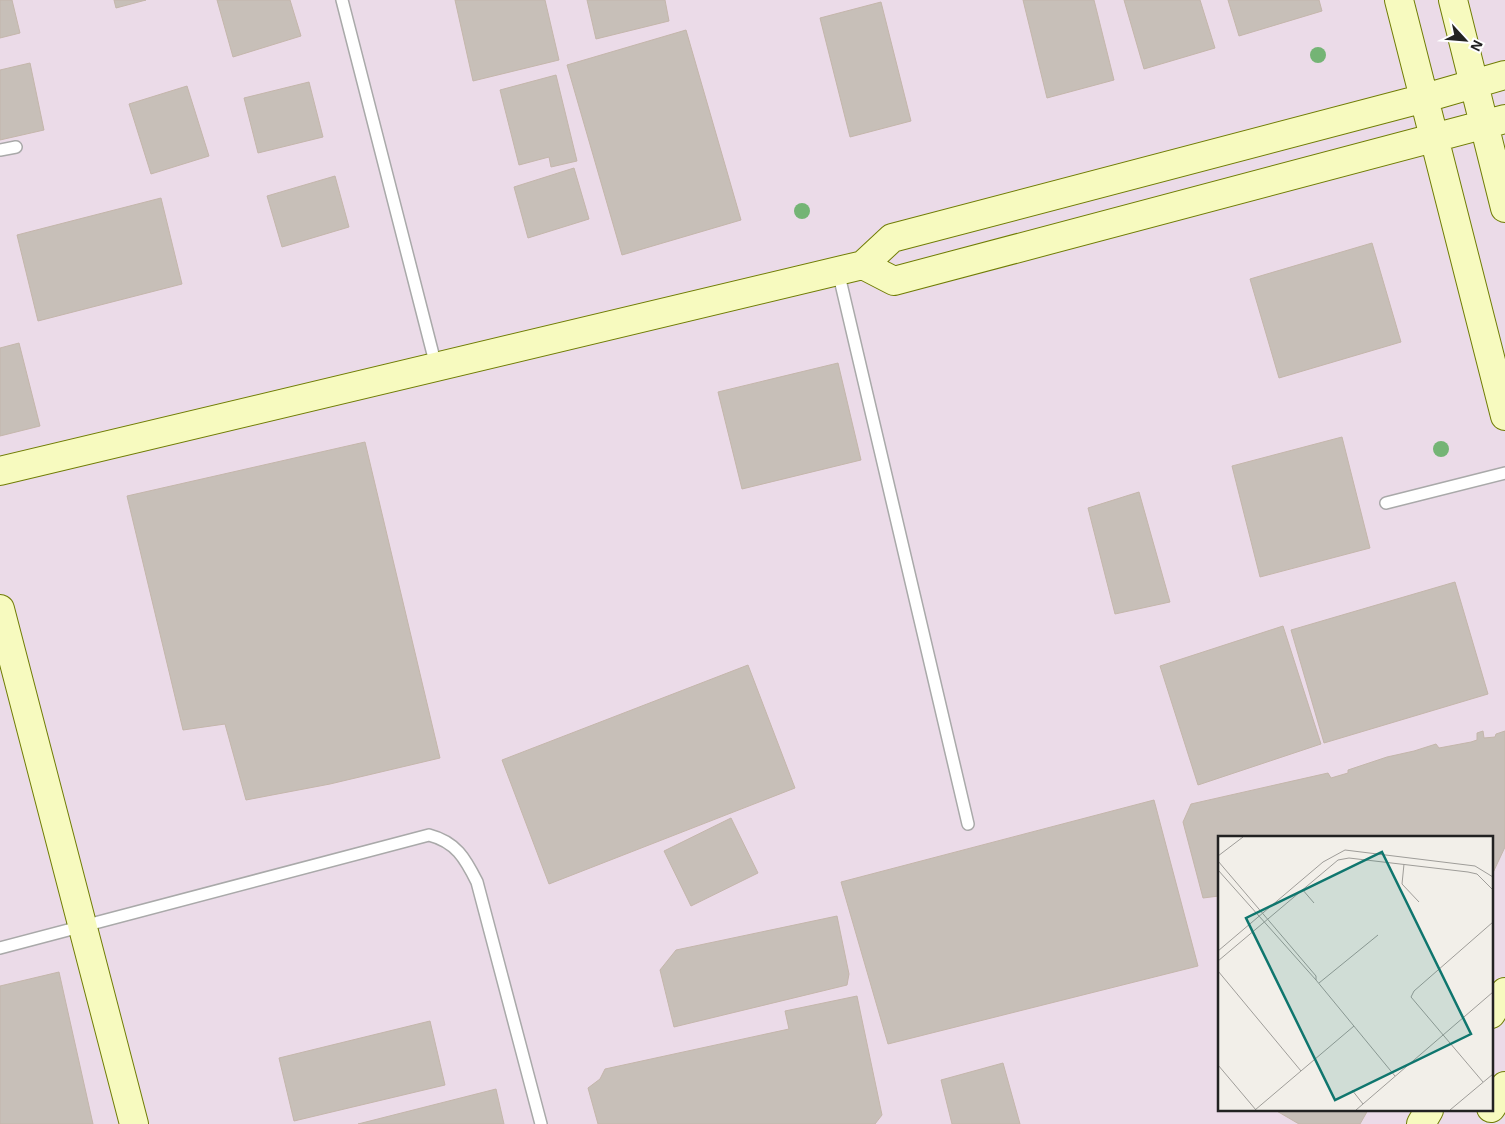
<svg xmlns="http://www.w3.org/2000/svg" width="1505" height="1124" viewBox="0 0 1505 1124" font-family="Arial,sans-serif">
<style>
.industrial{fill:#ebdbe8;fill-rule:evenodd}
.building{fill:#c7bfb8;stroke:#c4b6ab}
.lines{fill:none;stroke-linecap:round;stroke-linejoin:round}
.lane-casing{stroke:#a9a9a9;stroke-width:14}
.secondary-casing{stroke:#707d05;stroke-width:30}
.lane{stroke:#fff;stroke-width:11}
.secondary{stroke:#f7fabf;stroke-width:28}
.tree{fill:#74b475}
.inset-road{fill:none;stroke:#9f9d99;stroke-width:1}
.view{fill:#0f766e;fill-opacity:0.15;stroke:#0f766e;stroke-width:2.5}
.inset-edge{fill:none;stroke:#222;stroke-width:2.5}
</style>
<rect width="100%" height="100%" fill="#f2efe9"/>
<!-- industrial -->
<path class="industrial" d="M 0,0 L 1505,0 L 1505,1124 L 0,1124 ZM 1219,838 L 1491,838 L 1491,1110 L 1219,1110 Z"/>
<!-- building -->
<path class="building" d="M 0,0 L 12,0 L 20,33 L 0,38 Z
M 114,0 L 146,0 L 116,8 Z
M 217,0 L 290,0 L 301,36 L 233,57 Z
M 455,0 L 545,0 L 559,60 L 473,81 Z
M 587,0 L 665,0 L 669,21 L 596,39 Z
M 1023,0 L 1094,0 L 1114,80 L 1047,98 Z
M 1124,0 L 1200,0 L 1215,48 L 1144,69 Z
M 1228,0 L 1319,0 L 1322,11 L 1239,36 Z
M 881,2 L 911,121 L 850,137 L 820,18 Z
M 686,30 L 741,220 L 622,255 L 567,65 Z
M 30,63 L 44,130 L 0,140 L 0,70 Z
M 556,75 L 577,161 L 551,167 L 549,157 L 519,165 L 500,90 Z
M 309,82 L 323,137 L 258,153 L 244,98 Z
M 187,86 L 209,156 L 151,174 L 129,104 Z
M 574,168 L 589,219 L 528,238 L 514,187 Z
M 335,176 L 349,227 L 282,247 L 267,196 Z
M 161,198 L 182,284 L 38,321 L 17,235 Z
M 1372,243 L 1401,342 L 1279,378 L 1250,279 Z
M 19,343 L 40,426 L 0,436 L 0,348 Z
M 838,363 L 861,460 L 742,489 L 718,392 Z
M 1342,437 L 1370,548 L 1260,577 L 1232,466 Z
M 365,442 L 440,758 L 330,784 L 246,800 L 225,724 L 183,730 L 127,496 Z
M 1139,492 L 1170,602 L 1115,614 L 1088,508 Z
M 1455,582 L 1488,694 L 1324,743 L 1291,630 Z
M 1283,626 L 1321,744 L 1198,785 L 1160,666 Z
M 748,665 L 795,788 L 549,884 L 502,760 Z
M 1483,731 L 1484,738 L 1495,737 L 1496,734 L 1505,731 L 1505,847 L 1491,877 L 1491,838 L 1219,838 L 1219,896 L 1203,898 L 1183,822 L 1191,804 L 1328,773 L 1331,778 L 1348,773 L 1348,770 L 1387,757 L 1414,751 L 1436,744 L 1439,748 L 1471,742 L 1477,740 L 1477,733 Z
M 1154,800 L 1198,966 L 888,1044 L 841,882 Z
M 731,818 L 758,873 L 691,906 L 664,851 Z
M 837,916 L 849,974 L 847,985 L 674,1027 L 660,970 L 676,950 Z
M 59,972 L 93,1124 L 0,1124 L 0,986 Z
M 857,996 L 882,1115 L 875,1124 L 598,1124 L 588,1088 L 600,1079 L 605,1069 L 789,1029 L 785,1011 Z
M 430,1021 L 445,1085 L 294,1121 L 279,1058 Z
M 1003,1063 L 1020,1124 L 952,1124 L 941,1080 Z
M 496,1089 L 504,1124 L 358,1124 Z
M 1275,1110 L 1368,1110 L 1360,1124 L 1299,1124 Z"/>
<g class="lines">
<defs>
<path id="lane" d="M 342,0 L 436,366
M 0,150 L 16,147
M 838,271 L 968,824
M 1386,503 L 1505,473
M 0,948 L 429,835 C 456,842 465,858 477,882 L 541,1124"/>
<path id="secondary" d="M 1399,0 L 1505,416
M 1453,0 L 1505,208
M 863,265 L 894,281 L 1505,119
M 0,471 L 863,265 L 892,238 L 1425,98 L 1505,75
M 0,609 L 134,1124
M 1491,1014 L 1505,992
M 1491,1108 L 1505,1086
M 1421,1124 L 1429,1110"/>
</defs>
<!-- lane casing -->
<use href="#lane" class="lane-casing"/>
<!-- secondary casing -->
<use href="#secondary" class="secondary-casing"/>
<!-- lane -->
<use href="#lane" class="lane"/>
<!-- secondary -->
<use href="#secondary" class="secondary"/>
</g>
<!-- trees -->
<g class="tree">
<circle cx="1318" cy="55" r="8"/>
<circle cx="802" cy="211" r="8"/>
<circle cx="1441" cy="449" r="8"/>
</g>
<!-- overview -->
<g transform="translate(1218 836)">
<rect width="275" height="275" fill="#f2efe9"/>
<path class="inset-road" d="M 0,20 L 25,1M 0,25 L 98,140 L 98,144M 186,28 L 184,48 L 201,66M 0,34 L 98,144 L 177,240M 84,53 L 96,67M 0,115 L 105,26 L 127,14 L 257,30 L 275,41M 0,125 L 120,24 L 131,22 L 250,36 L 259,38 L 275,54M 0,135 L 83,235M 101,147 L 160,99M 0,229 L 38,274M 265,246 L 193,161 L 196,155 L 275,86M 134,254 L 145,268M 37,274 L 136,190M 138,274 L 275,156M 232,274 L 275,238"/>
<path class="view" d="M 164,16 L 253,198 L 117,264 L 28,82 Z"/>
<rect width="275" height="275" class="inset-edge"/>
</g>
<!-- north arrow -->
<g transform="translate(1465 40) rotate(116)" stroke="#ffffff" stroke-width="4" paint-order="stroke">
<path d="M0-4L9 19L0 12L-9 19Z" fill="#222222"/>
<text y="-8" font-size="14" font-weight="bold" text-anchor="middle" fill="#222222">N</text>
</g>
</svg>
